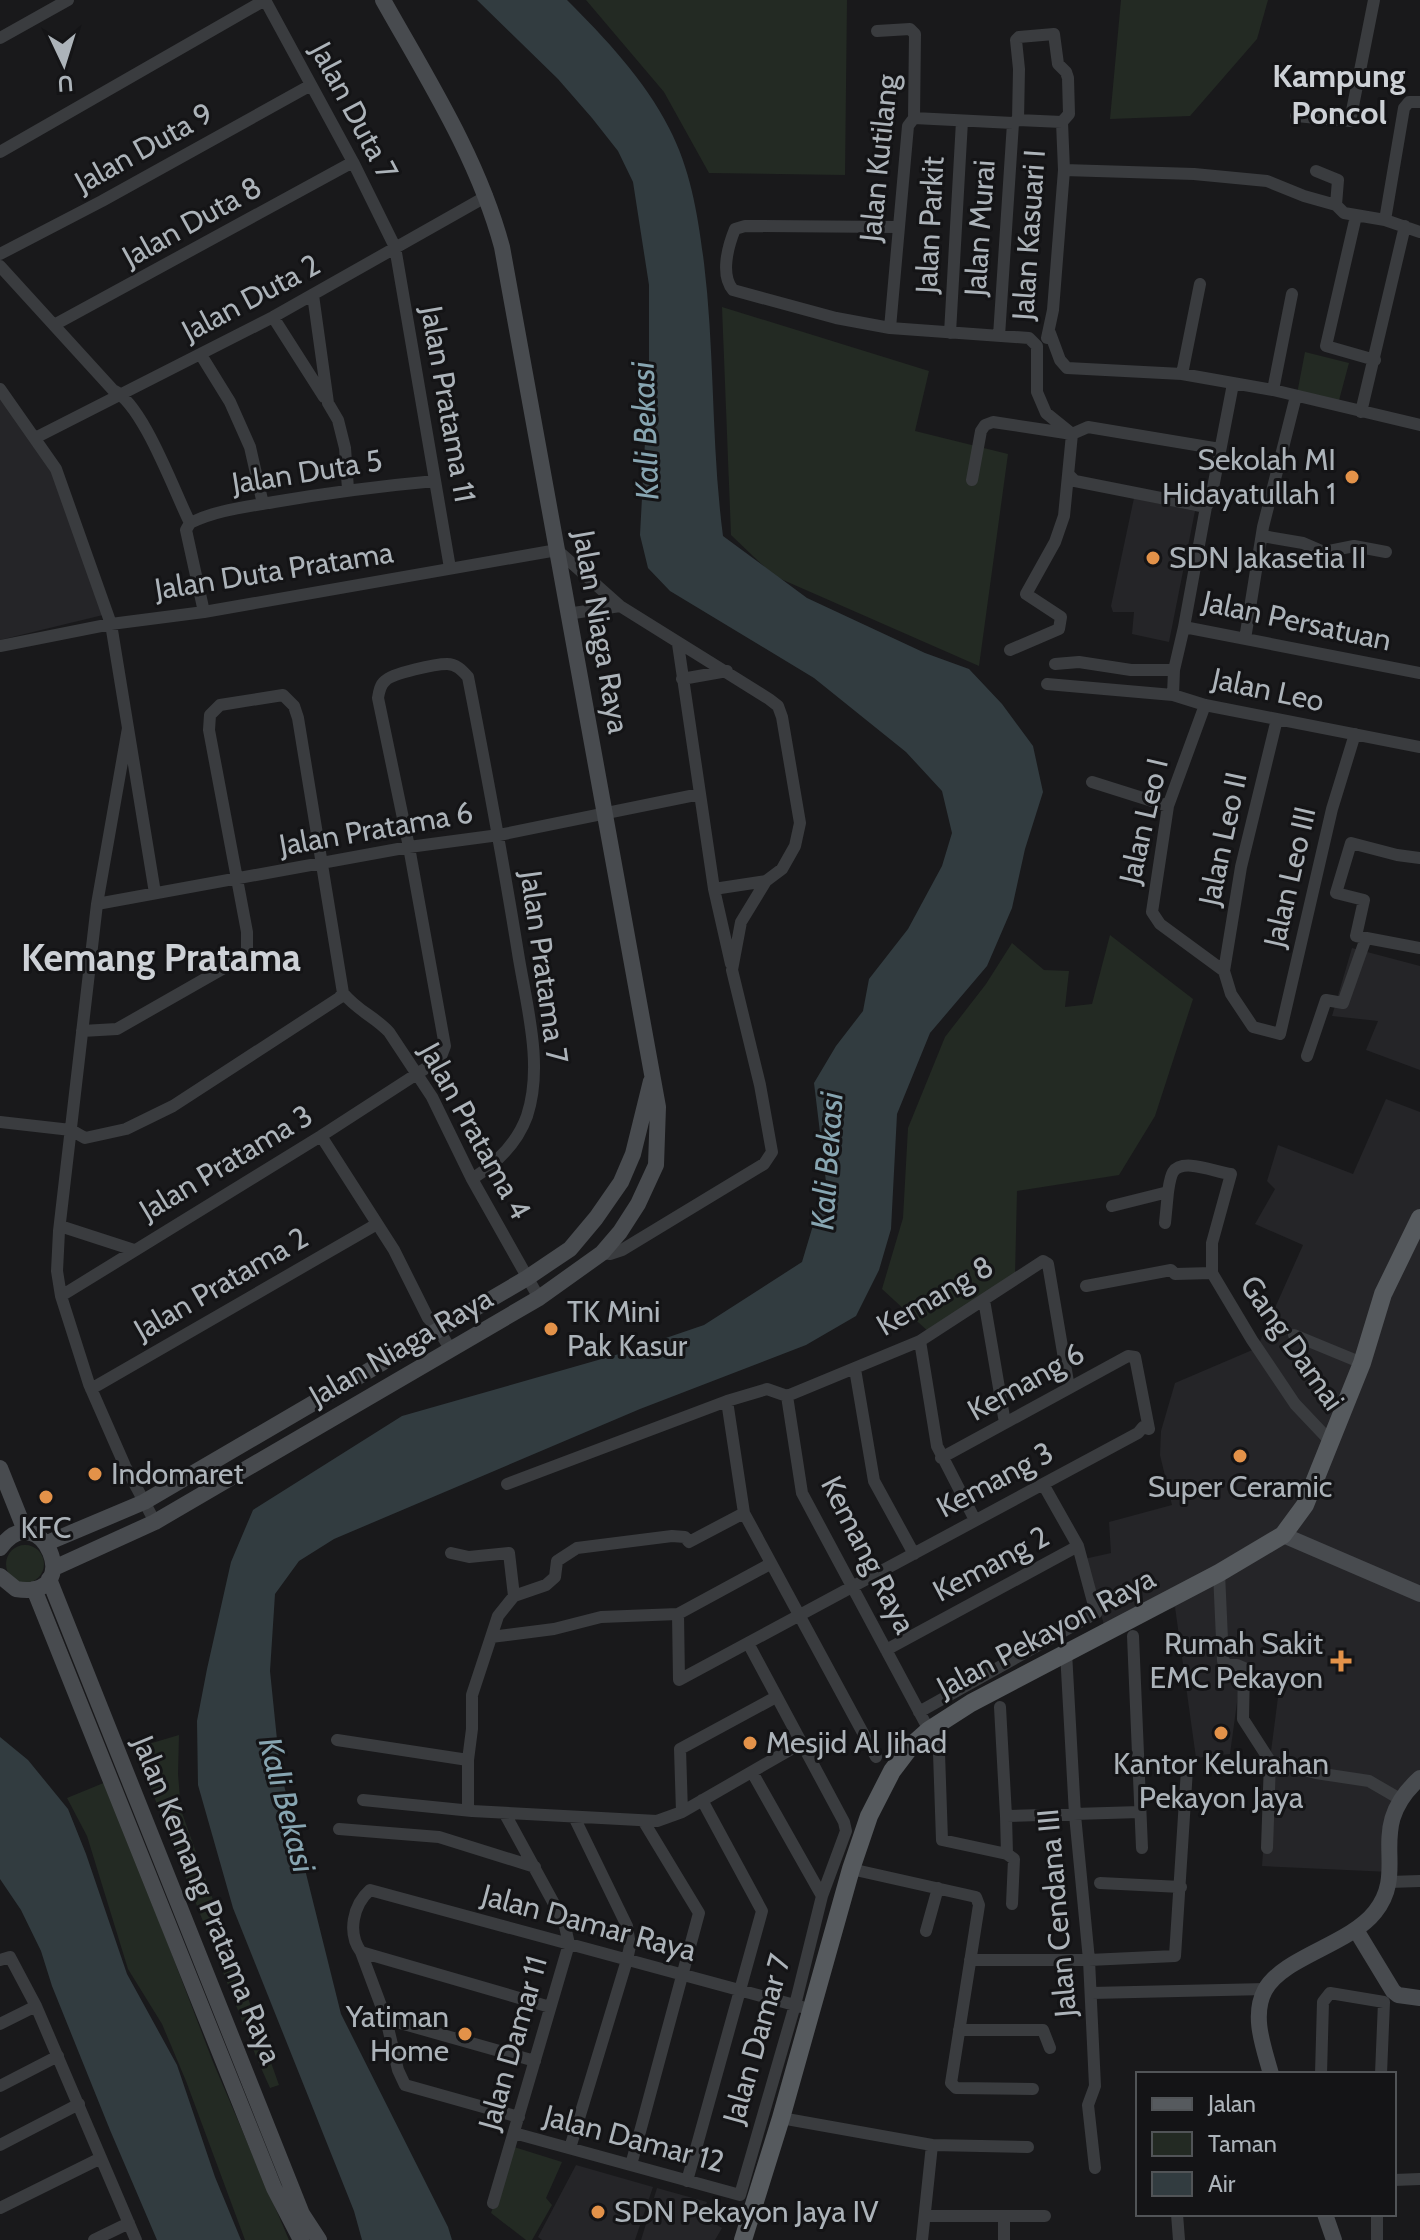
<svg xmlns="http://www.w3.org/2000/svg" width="1420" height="2240" viewBox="0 0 1420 2240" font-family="Cabin,sans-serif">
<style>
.built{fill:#252528}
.green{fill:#232a23}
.water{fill:#323c40}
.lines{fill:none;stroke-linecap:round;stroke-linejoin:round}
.street{stroke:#3a3c3f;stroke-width:12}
.secondary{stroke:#484b4f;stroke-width:16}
.primary{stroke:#565a5e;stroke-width:18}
.poi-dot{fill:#e39249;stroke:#141416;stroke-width:3}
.labels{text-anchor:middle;stroke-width:6;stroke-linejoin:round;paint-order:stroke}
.street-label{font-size:30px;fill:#acb3b9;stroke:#141416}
.poi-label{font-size:30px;fill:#acb3b9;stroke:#141416;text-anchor:start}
.neighbourhood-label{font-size:32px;font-weight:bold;fill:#cdd1d6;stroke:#141416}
.water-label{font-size:32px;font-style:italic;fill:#87a5b1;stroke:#141416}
.district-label{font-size:38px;font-weight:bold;fill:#cdd1d6;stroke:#141416}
</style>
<rect width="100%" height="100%" fill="#19191b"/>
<!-- built -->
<path class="built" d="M 0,386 L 60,476 L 103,615 L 0,640 Z
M 1134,498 L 1195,511 L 1169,642 L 1132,634 L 1134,612 L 1113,612 L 1111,606 Z
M 1352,948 L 1420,966 L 1420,1070 L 1366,1050 L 1378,1021 L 1332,1016 Z
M 1386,1099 L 1420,1112 L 1420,1788 L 1390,1820 L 1390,1872 L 1262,1866 L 1269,1767 L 1281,1674 L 1241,1673 L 1230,1754 L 1196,1758 L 1175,1607 L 1106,1631 L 1084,1559 L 1111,1553 L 1109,1522 L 1172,1505 L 1160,1455 L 1161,1431 L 1175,1383 L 1257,1348 L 1303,1245 L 1255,1224 L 1275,1189 L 1267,1181 L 1278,1145 L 1353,1174 Z
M 576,2165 L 653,2187 L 635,2240 L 542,2240 L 538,2237 Z
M 657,2188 L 707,2202 L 702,2216 L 722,2228 L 715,2240 L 641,2240 Z"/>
<!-- green -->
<path class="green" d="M 586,0 L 847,0 L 845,175 L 709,173 L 664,92 Z
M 1121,0 L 1268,0 L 1257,39 L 1190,116 L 1110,119 Z
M 722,307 L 929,371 L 915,431 L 1008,454 L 979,666 L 774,576 L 731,535 Z
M 1305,352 L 1349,363 L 1338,404 L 1297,394 Z
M 1110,935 L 1193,999 L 1155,1116 L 1119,1175 L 1017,1191 L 1015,1275 L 931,1334 L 882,1289 L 903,1218 L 908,1128 L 945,1037 L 986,984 L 1012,943 L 1044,970 L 1069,971 L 1065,1007 L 1092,1004 Z
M6 1564a19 19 0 1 1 38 0a19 19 0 1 1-38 0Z
M 179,1735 L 178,1774 L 181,1810 L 279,2085 L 270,2088 L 257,2059 L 135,1748 Z
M 106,1782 L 213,2062 L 289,2240 L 245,2240 L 186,2081 L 162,2024 L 128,1969 L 87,1836 L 67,1798 Z
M 514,2147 L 562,2162 L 546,2198 L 552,2205 L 532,2240 L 526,2240 L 491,2213 Z"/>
<!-- water -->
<path class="water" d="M 477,0 L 567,0 C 604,37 645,80 669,128 C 691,170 698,216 704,263 C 715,353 711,445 723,536 L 807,598 L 925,653 L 969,669 L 1002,704 L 1033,746 L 1043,792 L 1025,849 L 1012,908 L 987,966 L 930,1033 L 897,1114 L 891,1229 L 879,1270 L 856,1316 L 806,1345 L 640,1409 L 334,1539 L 299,1561 L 275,1594 L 270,1671 L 280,1769 L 341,2014 L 448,2227 L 452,2240 L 362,2240 L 354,2211 L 233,1908 L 198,1785 L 197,1721 L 207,1669 L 231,1562 L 253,1510 L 402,1416 L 619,1354 L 704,1325 L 802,1262 L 826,1182 L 814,1083 L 836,1046 L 863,1011 L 869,979 L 908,929 L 942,866 L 952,833 L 942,791 L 906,752 L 814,678 L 670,591 L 648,568 L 640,535 L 649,367 L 649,285 L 633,182 L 618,151 L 592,118 L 558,79 Z
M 0,1737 L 28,1760 L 68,1809 L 86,1854 L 127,1974 L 177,2065 L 215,2177 L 241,2240 L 157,2240 L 110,2130 L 52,1986 L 41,1951 L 21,1910 L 0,1879 Z"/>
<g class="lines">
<!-- street -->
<path class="street" d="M 265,0 L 353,162 L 395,247 L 450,568
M 877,31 L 910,29 L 915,34 L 914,118 L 908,126 L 890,328
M 0,38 L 68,0
M 1296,116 L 1350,121 L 1374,0
M 914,118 L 1013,123 L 1018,120 L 1062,122
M 1018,120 L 1019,69 L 1016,40 L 1019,37 L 1054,34 L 1058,64 L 1066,72 L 1068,78 L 1069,114 L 1062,122
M 0,152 L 265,0
M 1064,170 L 1194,174 L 1267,181 L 1304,196 L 1336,205 L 1344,213 L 1385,220 L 1420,232
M 1316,171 L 1338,180 L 1336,205
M 1356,216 L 1326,346 L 1375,360
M 1385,220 L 1404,108 L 1409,102 L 1420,102
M 897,227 L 745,226 L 735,229 C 728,246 720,275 733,290 L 836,318 L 890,328 L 1029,338 L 1037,346
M 0,254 L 102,201 L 311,85
M 0,266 L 113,390 C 143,404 174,491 190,523
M 313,295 L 328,403 L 338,420 L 345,448 L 348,489
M 273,317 L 324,397
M 54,325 L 353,162
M 950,333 L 962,121
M 1050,333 L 1060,360 L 1067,368 L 1182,374 L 1273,390 L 1420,425
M 999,336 L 1013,123
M 1047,338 L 1053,310 L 1064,170 L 1062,122
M 201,355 L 230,402 L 250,447 L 263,504
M 1182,374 L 1200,284
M 0,389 L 56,469 L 111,624 L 155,893
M 1273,390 L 1292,294
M 1361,412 L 1405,226
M 35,438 L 273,317 L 487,196
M 1070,476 L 1075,481 L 1206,507 L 1211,498 L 1233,384
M 972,480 L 981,431 L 985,425 L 993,422 L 1072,434 L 1088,427 L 1220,449
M 1206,507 L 1184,627 L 1420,673
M 190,523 C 216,510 246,507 274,502 C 327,493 380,486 435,481
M 190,523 L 186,530 L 204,612
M 1262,536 L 1303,543 L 1324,552 L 1354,546 L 1386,552
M 567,614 L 620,606
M 1245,639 L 1263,527 L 1296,396
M 678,644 L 714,889 L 731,964
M 0,646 L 111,624 L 204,612 L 557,550 L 620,606 L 769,699 L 778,706 L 782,717 L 800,823 L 795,846 L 782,869 L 766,881 L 741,922 L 732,970 L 760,1085 L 772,1152 L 764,1164 L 622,1250 L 610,1254 L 602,1253
M 1010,650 L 1059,629 L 1061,617 L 1026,594 L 1055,542 L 1064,516 L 1072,434 L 1046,413 L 1037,392 L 1037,346
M 1055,664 L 1079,662 L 1131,670 L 1174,670
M 682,679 L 727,671
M 1047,684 L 1173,695 L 1205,705 L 1420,747
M 1173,695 L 1174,670 L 1184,627
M 1205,705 L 1168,806 L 1152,912 L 1160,924 L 1224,971 L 1231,994 L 1253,1027 L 1280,1034 L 1332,809 L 1355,734
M 128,728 L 97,904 L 59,1231 L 57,1271 L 61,1296 L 89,1384 L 125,1466 L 155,1522
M 1092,782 L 1168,806
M 1420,858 L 1397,855 L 1351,843 L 1336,893 L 1364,900 L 1356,936 L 1420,948
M 714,889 L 766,881
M 97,904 L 409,847 L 499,835 L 700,794
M 1224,971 L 1241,867 L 1277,719
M 82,1031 L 117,1029 L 231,964 L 247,950 L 247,932 L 209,730 L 210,715 L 220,705 L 283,695 L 294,706 L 298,718 L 343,993 C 359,1012 374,1016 389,1032 L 432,1097 L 472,1179 L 539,1298
M 1307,1056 L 1326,1000 L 1343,1003 L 1366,938
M 0,1122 L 71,1130 L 85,1138 L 126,1129 L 173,1106 L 339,998 L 343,993
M 321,1136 L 394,1250 L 428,1318 L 438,1329 L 451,1350
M 1112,1206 L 1168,1192 C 1169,1186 1170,1177 1173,1172 C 1183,1157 1217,1173 1231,1174 L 1212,1243 L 1212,1273 L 1252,1340 L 1295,1404 L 1331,1442
M 1165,1223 L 1168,1192
M 60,1226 L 134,1250
M 1086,1286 L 1171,1270 L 1175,1274 L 1212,1273
M 61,1296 L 321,1136 L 440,1059 L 445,1046 L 409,847 L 378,698 C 379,692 380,685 385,681 C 392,673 436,664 447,664 C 456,664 462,670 468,677 C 486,769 503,860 518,953 C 526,1004 544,1065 527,1116 C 517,1144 497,1163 472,1179
M 984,1300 L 1005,1423
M 1294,1335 L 1362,1363
M 920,1341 L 937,1446 L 975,1520
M 855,1369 L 874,1481 L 914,1554
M 91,1389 L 377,1224
M 787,1396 L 802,1493 L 929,1730
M 727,1401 L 767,1389 L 787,1396 L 920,1341 L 1043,1261 L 1048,1264 L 1069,1388
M 507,1484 L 727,1401 L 744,1513 L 876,1757
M 744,1513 L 689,1542 L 685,1537 L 672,1536 L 577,1548 L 557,1561 L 555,1577 L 546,1585 L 514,1596 L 498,1616 L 472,1695 L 472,1729 L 468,1760 L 468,1807 L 472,1811 L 657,1821 L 682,1812 L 800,1744
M 451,1553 L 469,1557 L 509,1553 L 514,1596
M 1219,1573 L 1223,1661 L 1228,1665 L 1237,1665 L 1244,1668 L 1243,1719 L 1270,1761
M 678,1614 L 679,1680 L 1138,1433 L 1143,1427 L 1149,1429 L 1135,1357 L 1128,1356 L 941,1458
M 1133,1636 L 1142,1848
M 491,1637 L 554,1629 L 601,1617 L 678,1614 L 770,1564
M 886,1650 L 1078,1546
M 1066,1652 L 1075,1815 L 1089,1960 L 1095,2086 L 1088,2105 L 1095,2168
M 1000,1707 L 1006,1816 L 1140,1812
M 919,1712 L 1096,1613 L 1078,1546 L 1043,1484
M 938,1724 L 942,1840 L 1007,1854 L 1014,1859 L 1012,1904
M 337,1740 L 468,1760
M 1270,1761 L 1316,1773 L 1369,1781 L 1400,1799
M 752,1772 L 822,1896
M 363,1800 L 472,1811
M 682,1812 L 680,1749 L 776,1697
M 1006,1816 L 1007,1854
M 339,1829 L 439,1837 L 535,1867
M 1267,1848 L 1270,1761
M 851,1869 L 976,1897 L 979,1905 L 951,2083 L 956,2088 L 1033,2089
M 1389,1882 L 1420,1881
M 1100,1883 L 1181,1887
M 926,1931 L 938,1888
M 361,1952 L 550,2007
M 0,1960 L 10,1957 L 36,2006 L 136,2240
M 970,1960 L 1089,1960 L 1175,1956 L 1187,1769
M 1091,1993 L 1266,1989
M 386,2019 L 535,2061
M 0,2024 L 36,2006
M 959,2030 L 1043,2030 L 1050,2048
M 1321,2074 L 1323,2002 L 1330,1993 L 1384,2002 L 1381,2074
M 0,2086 L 58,2056
M 519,2117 L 405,2085 L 398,2070 L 386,2019 L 361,1952 C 347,1933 353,1905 370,1890 L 802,2007
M 781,2118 L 932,2145 L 922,2240
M 514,2133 L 740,2195 L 795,2005 L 822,1896 L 846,1831 L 844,1822 L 748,1643
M 0,2145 L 79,2104
M 932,2145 L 1028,2147
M 570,2148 L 627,1960 L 630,1946 L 627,1926 L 575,1819
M 631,2165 L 699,1913 L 644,1822
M 1394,2180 L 1420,2179
M 687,2181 L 762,1911 L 702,1800
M 493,2203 L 569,1944 L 564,1922 L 505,1814
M 0,2208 L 101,2158
M 1177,2214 L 1179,2240
M 1377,2214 L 1377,2240
M 925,2216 L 1045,2216
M 94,2240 L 129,2223
M 1004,2240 L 1004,2216"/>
<!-- secondary -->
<path class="secondary" d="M 0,1468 L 26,1533
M 1283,1535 L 1420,1594
M 47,1543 L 144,1502 L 527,1278 L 570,1249 L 596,1218 L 621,1182 L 633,1154 L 651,1081
M 0,1548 C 40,1492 88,1601 16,1589 L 0,1576
M 54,1568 L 155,1522 L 539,1298 L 602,1253 L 620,1232 L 638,1204 L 656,1165 L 658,1107 L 502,247 C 478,158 428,80 383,0
M 49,1579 L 302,2214 L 319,2240
M 34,1589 L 274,2188 L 301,2240
M 1356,1930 L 1393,1991 L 1398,1995 L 1420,1998
M 1271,2074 C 1264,2048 1251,2016 1265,1990 C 1283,1957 1349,1945 1375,1912 C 1410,1868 1363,1829 1420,1778
M 1325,2214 L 1334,2240"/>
<!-- primary -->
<path class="primary" d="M 743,2240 L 781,2118 L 851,1869 L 869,1816 L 892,1771 L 911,1746 L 929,1730 L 971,1703 L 1219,1573 L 1283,1535 L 1305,1505 L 1362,1363 L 1383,1294 L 1420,1218"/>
</g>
<!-- markers -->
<g class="poi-dot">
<circle cx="1352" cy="477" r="8"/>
<circle cx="1153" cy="558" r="8"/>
<circle cx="551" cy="1329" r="8"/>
<circle cx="1240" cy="1456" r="8"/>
<circle cx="95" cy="1474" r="8"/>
<circle cx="46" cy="1497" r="8"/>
<path d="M1337 1649h8v8h8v8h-8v8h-8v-8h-8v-8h8z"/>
<circle cx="1221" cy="1733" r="8"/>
<circle cx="750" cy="1743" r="8"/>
<circle cx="465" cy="2034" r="8"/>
<circle cx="598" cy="2212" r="8"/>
</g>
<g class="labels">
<!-- street labels -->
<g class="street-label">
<text transform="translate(354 111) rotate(62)" y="10">Jalan Duta 7</text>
<text transform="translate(144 148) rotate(-29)" y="10">Jalan Duta 9</text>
<text transform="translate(879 158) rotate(-84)" y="10">Jalan Kutilang</text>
<text transform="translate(192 222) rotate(-29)" y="10">Jalan Duta 8</text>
<text transform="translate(930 225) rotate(-87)" y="10">Jalan Parkit</text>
<text transform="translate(980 228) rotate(-86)" y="10">Jalan Murai</text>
<text transform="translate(1029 235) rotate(-86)" y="10">Jalan Kasuari I</text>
<text transform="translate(251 298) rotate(-28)" y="10">Jalan Duta 2</text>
<text transform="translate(448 404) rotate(80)" y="10">Jalan Pratama 11</text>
<text transform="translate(307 472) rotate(-9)" y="10">Jalan Duta 5</text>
<text transform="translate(274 571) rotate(-9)" y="10">Jalan Duta Pratama</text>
<text transform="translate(1297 621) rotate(12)" y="10">Jalan Persatuan</text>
<text transform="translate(601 632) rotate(80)" y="10">Jalan Niaga Raya</text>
<text transform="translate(1268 690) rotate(12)" y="10">Jalan Leo</text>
<text transform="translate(1144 821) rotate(-77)" y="10">Jalan Leo I</text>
<text transform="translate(376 829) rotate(-10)" y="10">Jalan Pratama 6</text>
<text transform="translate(1223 839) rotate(-78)" y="10">Jalan Leo II</text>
<text transform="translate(1290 877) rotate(-77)" y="10">Jalan Leo III</text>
<text transform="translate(544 967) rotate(82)" y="10">Jalan Pratama 7</text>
<text transform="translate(475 1131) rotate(61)" y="10">Jalan Pratama 4</text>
<text transform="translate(226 1163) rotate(-31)" y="10">Jalan Pratama 3</text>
<text transform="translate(221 1284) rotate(-30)" y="10">Jalan Pratama 2</text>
<text transform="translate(935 1296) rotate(-30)" y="10">Kemang 8</text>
<text transform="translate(1292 1343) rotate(55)" y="10">Gang Damai</text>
<text transform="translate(401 1347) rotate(-30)" y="10">Jalan Niaga Raya</text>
<text transform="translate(1026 1382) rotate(-29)" y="10">Kemang 6</text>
<text transform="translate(995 1480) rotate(-28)" y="10">Kemang 3</text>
<text transform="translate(868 1555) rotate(63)" y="10">Kemang Raya</text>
<text transform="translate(991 1564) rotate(-28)" y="10">Kemang 2</text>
<text transform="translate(1046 1633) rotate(-28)" y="10">Jalan Pekayon Raya</text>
<text transform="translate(207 1900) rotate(68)" y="10">Jalan Kemang Pratama Raya</text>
<text transform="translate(1057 1913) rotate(-95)" y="10">Jalan Cendana III</text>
<text transform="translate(589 1923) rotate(15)" y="10">Jalan Damar Raya</text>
<text transform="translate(757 2039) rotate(-74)" y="10">Jalan Damar 7</text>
<text transform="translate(513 2043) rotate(-74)" y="10">Jalan Damar 11</text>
<text transform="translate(634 2139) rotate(15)" y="10">Jalan Damar 12</text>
</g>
<!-- poi labels -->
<g class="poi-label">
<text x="1336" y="470" text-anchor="end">Sekolah MI<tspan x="1336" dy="34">Hidayatullah 1</tspan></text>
<text x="1169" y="568">SDN Jakasetia II</text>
<text x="567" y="1322">TK Mini<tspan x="567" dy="34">Pak Kasur</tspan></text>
<text x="111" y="1484">Indomaret</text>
<text x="1240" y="1497" text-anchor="middle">Super Ceramic</text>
<text x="46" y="1538" text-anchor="middle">KFC</text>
<text x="1323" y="1654" text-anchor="end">Rumah Sakit<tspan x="1323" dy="34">EMC Pekayon</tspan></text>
<text x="766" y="1753">Mesjid Al Jihad</text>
<text x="1221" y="1774" text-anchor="middle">Kantor Kelurahan<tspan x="1221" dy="34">Pekayon Jaya</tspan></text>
<text x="449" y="2027" text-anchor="end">Yatiman<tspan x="449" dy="34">Home</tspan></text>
<text x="614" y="2222">SDN Pekayon Jaya IV</text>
</g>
<!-- neighbourhood labels -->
<g class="neighbourhood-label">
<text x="1339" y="87">Kampung<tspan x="1339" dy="37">Poncol</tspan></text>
</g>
<!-- water labels -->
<g class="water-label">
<text transform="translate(645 431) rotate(-92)" y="11">Kali Bekasi</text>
<text transform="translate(827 1161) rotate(-86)" y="11">Kali Bekasi</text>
<text transform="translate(287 1805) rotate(75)" y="11">Kali Bekasi</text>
</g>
<!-- district labels -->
<g class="district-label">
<text x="161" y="971">Kemang Pratama</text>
</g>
</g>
<!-- legend -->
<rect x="1136" y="2072" width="260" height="144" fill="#141416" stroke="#515457" stroke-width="2"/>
<rect x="1152" y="2098" width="40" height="12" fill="#565a5e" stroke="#515457" stroke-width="2"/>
<text x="1208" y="2112" font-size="24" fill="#acb3b9">Jalan</text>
<rect x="1152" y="2132" width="40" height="24" fill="#232a23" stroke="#515457" stroke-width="2"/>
<text x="1208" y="2152" font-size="24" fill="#acb3b9">Taman</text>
<rect x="1152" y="2172" width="40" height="24" fill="#323c40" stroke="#515457" stroke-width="2"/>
<text x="1208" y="2192" font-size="24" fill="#acb3b9">Air</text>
<!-- north arrow -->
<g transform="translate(64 64) rotate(176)" stroke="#141416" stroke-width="6" paint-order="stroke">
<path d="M0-6L14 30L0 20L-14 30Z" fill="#acb3b9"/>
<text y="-12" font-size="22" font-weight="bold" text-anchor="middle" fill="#acb3b9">U</text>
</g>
</svg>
